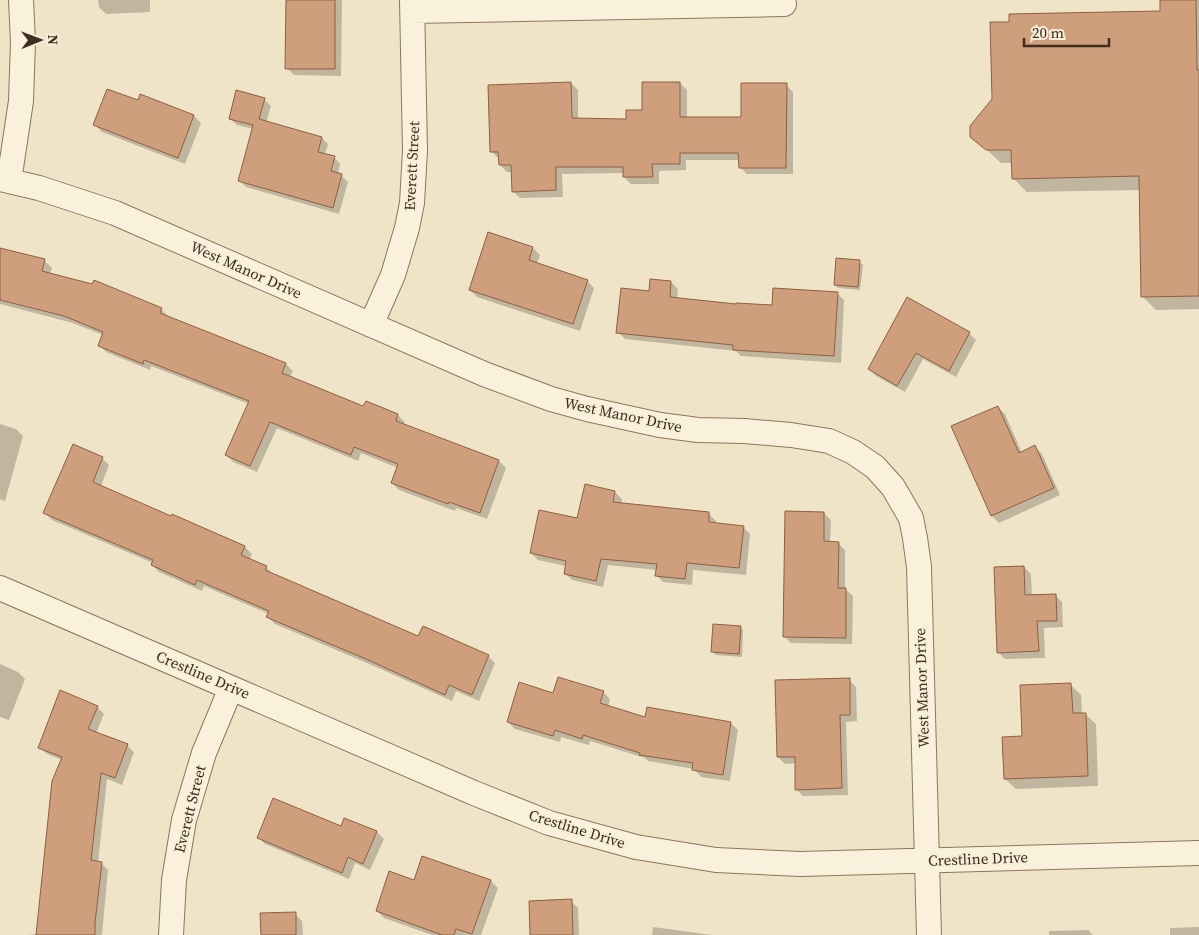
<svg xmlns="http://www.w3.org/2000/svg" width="1199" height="935" viewBox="0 0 1199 935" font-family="'Source Serif 4',serif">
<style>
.shadow{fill:#0003}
.building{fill:#cf9f7d;stroke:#8d5f41}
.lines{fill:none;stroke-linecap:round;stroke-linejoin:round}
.minor-casing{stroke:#8d765c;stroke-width:26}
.minor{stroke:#faf1dc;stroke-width:24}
.labels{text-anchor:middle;stroke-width:4;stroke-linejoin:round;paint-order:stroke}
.street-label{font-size:15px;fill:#3d2e20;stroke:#f7eed8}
</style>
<rect width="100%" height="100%" fill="#f0e4c8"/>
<!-- shadow -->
<path class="shadow" d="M 98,0 L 150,0 L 150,12 L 106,14 L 99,7 Z
M 287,0 L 342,0 L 341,76 L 294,75 L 287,68 Z
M 1161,0 L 1199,0 L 1199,309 L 1156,310 L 1142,296 L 1140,190 L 1027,192 L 1013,178 L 1013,163 L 1001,163 L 972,136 L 1161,12 Z
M 571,83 L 578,90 L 578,120 L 628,120 L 643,112 L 680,83 L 687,90 L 687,119 L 742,119 L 786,85 L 793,92 L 793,174 L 747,174 L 740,167 L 740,160 L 686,160 L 686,170 L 659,171 L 659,184 L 631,184 L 624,177 L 624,173 L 562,174 L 563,197 L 520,198 L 513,191 L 513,172 L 507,172 L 500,165 L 499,158 L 498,158 L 491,151 Z
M 141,96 L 194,116 L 201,123 L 185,164 L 102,132 L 95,125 L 139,102 Z
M 264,99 L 271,106 L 266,123 L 322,138 L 328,144 L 325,155 L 334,157 L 340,164 L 338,174 L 341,175 L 348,182 L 339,214 L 246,187 L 240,181 L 254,129 L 237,125 L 230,119 Z
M 489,234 L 533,248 L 540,255 L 537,264 L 587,281 L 594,288 L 580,331 L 477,297 L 470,290 Z
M 0,249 L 45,261 L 52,268 L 50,274 L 161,309 L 168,316 L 168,317 L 286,364 L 293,371 L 290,377 L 364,408 L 398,415 L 405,422 L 403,425 L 499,461 L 506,468 L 487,519 L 456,508 L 455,511 L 399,490 L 392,483 L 398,468 L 361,453 L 358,461 L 277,428 L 257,472 L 233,462 L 226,455 L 249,404 L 151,366 L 150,370 L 106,352 L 99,345 L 103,335 L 73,323 L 0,304 Z
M 859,262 L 863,265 L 860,290 L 838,288 L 835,285 Z
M 671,282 L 678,289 L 677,299 L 737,306 L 773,307 L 837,293 L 844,300 L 841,363 L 741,356 L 736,351 L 625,339 L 618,332 L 650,292 Z
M 969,333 L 976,340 L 956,377 L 923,359 L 905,392 L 876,376 L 869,369 Z
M 998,408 L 1005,414 L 1022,453 L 1035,447 L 1042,454 L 1060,495 L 999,523 L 992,516 Z
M 0,424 L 16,429 L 23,436 L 5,501 L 0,499 Z
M 102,458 L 109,465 L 101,486 L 172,518 L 245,547 L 252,554 L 249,560 L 266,567 L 273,574 L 419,638 L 423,627 L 488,656 L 495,663 L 479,701 L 456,691 L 452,701 L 374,666 L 275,624 L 268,617 L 269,614 L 204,586 L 202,591 L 159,572 L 152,565 L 153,563 L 52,520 L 45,513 Z
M 615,492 L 622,499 L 621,504 L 709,514 L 716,521 L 716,524 L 743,527 L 750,534 L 746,575 L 693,570 L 692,585 L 663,582 L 656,575 L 657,570 L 608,565 L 603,587 L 572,580 L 565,573 L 566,566 L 538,560 L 531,553 Z
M 824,513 L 831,520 L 830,543 L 838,543 L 845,550 L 845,589 L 853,596 L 852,644 L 791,643 L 784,636 Z
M 1024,567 L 1031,574 L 1032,596 L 1055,595 L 1062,602 L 1063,627 L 1044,628 L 1045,658 L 1005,659 L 998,652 Z
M 740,627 L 743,630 L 742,657 L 716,655 L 713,652 Z
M 0,664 L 18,672 L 25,679 L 9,720 L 0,717 Z
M 849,680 L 856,687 L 857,721 L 846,722 L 848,795 L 803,796 L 796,789 L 796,763 L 785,764 L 778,757 Z
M 1071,685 L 1081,695 L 1082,714 L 1085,714 L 1096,724 L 1098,786 L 1016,789 L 1005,779 L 1023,737 Z
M 603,692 L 610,699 L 608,707 L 646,718 L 731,723 L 738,730 L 730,781 L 701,777 L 694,769 L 648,761 L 645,758 L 590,741 L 589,745 L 561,737 L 560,742 L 515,729 L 508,722 L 554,694 Z
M 97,707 L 104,714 L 96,733 L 127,745 L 134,752 L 122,785 L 107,779 L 98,863 L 101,863 L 108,870 L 102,935 L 29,935 L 37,934 L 62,760 L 47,754 L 40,747 Z
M 345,819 L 377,832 L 384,839 L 370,870 L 355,863 L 349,879 L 265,844 L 258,837 L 342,827 Z
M 423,858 L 491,881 L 498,888 L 481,935 L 432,935 L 384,918 L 377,911 L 414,881 Z
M 571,901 L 578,908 L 579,935 L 531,935 Z
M 295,914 L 302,921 L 303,935 L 262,935 Z
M 653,927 L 712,935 L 652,935 Z
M 1199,927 L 1199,935 L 1170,935 L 1170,928 Z
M 1088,930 L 1093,935 L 1049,935 L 1049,931 Z"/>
<!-- building -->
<path class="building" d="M 286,0 L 335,0 L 335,69 L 285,69 Z
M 1160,0 L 1196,0 L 1197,70 L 1199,70 L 1199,296 L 1141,297 L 1139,176 L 1012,179 L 1011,150 L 986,150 L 970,137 L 970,126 L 992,99 L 990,22 L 1009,22 L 1009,14 L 1160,11 Z
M 571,82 L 572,118 L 626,119 L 626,110 L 642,110 L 642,82 L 680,82 L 680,117 L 741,117 L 741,83 L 787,83 L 786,168 L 739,168 L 738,153 L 680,153 L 680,164 L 652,164 L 653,177 L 623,177 L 623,167 L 556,167 L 556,190 L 512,192 L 511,165 L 499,165 L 498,152 L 490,152 L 488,85 Z
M 107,89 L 138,100 L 140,94 L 194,115 L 178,158 L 93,125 Z
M 236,90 L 265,98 L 259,119 L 322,137 L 318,152 L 335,156 L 331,171 L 342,174 L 333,208 L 238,181 L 253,125 L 229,119 Z
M 488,232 L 533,247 L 529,260 L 588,280 L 573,324 L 469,290 Z
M 0,248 L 45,259 L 42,271 L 92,284 L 94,280 L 162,308 L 160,313 L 286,363 L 282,373 L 363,406 L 366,401 L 398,414 L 396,421 L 499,460 L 480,513 L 449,502 L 448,504 L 391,483 L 398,464 L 354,447 L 351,455 L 270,422 L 250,466 L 225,455 L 249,401 L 144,360 L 143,364 L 98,346 L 103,332 L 64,316 L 0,300 Z
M 836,258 L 860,260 L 858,287 L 834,285 Z
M 650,279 L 671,281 L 670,297 L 736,304 L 736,303 L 772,305 L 773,288 L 838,292 L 834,356 L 733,350 L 733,345 L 616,333 L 621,288 L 649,291 Z
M 907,297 L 970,332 L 949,371 L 916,353 L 897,386 L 868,369 Z
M 998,406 L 1019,453 L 1035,445 L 1054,488 L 991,516 L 951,426 Z
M 73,444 L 103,457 L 93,482 L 171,516 L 172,514 L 245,546 L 241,555 L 267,566 L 265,570 L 418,636 L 423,626 L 489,655 L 472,695 L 449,685 L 445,695 L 366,659 L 266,617 L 269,611 L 197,580 L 195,585 L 151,565 L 153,560 L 43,513 Z
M 585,484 L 615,491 L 613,502 L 709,512 L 709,522 L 744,526 L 739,568 L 687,563 L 685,579 L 655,576 L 657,564 L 601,559 L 596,581 L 564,574 L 566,561 L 530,553 L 539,510 L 577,518 Z
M 785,511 L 824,512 L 824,541 L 839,542 L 838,588 L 846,588 L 846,638 L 783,637 Z
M 1024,566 L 1025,595 L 1056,594 L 1057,621 L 1037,621 L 1039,651 L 997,653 L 994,567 Z
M 713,624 L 741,626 L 739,654 L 711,652 Z
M 558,677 L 604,691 L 600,703 L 645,717 L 647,707 L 731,722 L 723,775 L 692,770 L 693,763 L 639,755 L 640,753 L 583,735 L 582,739 L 555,730 L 553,736 L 507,722 L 519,682 L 553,693 Z
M 850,678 L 850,715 L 840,715 L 842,788 L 795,790 L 795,757 L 777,757 L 775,680 Z
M 1071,683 L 1073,713 L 1086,713 L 1088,776 L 1004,779 L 1002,737 L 1022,736 L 1020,685 Z
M 60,690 L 98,706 L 88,729 L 128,744 L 115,778 L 101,773 L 91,860 L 102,862 L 95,923 L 95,935 L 36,935 L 52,781 L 62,757 L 38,748 Z
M 273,798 L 341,826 L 344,818 L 377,831 L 363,864 L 348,857 L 342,873 L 257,838 Z
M 422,856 L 491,880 L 472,934 L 456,929 L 454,935 L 442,935 L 376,911 L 389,871 L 414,880 Z
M 572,899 L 573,935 L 530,935 L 529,901 Z
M 296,912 L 296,935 L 261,935 L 260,913 Z"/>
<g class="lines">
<defs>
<path id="minor" d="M 413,11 L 784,4
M 0,179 L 39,188 L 115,213 L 484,374 L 551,399 L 587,409 L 660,425 L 698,430 L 744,431 L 791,435 L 829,441 L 853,452 L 875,467 L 893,487 L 911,518 L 915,538 L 919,567 L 929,935
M 9,181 L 21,101 L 23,42 L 21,0
M 371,325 L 393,275 L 407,228 L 412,203 L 415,151 L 412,0
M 0,588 L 474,793 L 549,823 L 636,847 L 716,860 L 800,864 L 1199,853
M 171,935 L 174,880 L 184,820 L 204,753 L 231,688"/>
</defs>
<!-- minor casing -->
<use href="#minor" class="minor-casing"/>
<!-- minor -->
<use href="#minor" class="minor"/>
</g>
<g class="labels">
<!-- street labels -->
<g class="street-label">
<text transform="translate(412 166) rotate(-87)" y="5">Everett Street</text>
<text transform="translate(246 270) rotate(24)" y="5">West Manor Drive</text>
<text transform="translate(623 415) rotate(12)" y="5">West Manor Drive</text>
<text transform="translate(203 675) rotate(23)" y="5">Crestline Drive</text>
<text transform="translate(922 688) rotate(-92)" y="5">West Manor Drive</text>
<text transform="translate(190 809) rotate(-76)" y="5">Everett Street</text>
<text transform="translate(577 829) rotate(17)" y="5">Crestline Drive</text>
<text transform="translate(978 859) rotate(-2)" y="5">Crestline Drive</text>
</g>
</g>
<!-- north arrow -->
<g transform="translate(40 40) rotate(89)" stroke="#f7eed8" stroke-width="4" paint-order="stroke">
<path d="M0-4L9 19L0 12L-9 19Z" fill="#3d2e20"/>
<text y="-8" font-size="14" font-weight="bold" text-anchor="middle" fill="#3d2e20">N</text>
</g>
<!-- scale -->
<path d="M1024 38v8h85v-8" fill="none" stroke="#3d2e20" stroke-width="2.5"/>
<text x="1032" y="38" font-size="15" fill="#3d2e20" stroke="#f7eed8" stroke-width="4" paint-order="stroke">20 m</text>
</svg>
